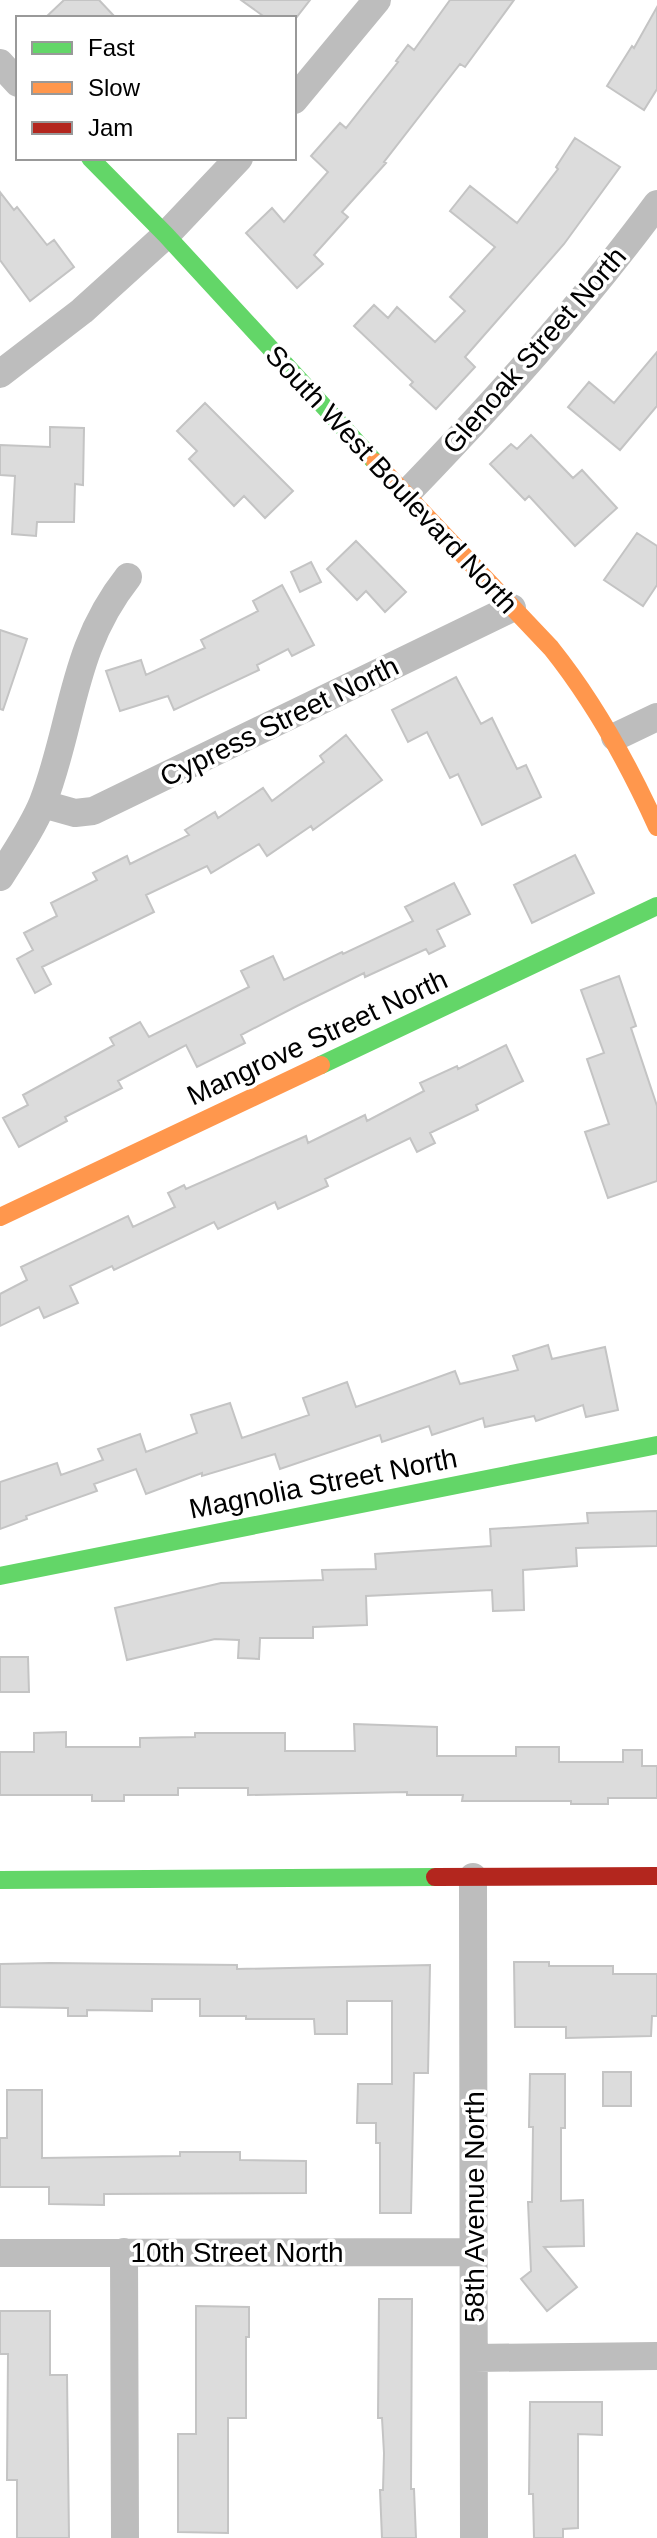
<svg xmlns="http://www.w3.org/2000/svg" width="657" height="2538" viewBox="0 0 657 2538" font-family="Helvetica,sans-serif">
<style>
.building{fill:#dcdcdc;stroke:#c4c4c4;stroke-width:2}
.lines{fill:none;stroke-linecap:round;stroke-linejoin:round}
.street{stroke:#bdbdbd;stroke-width:28}
.fast{stroke:#63d668;stroke-width:18}
.slow{stroke:#ff974d;stroke-width:18}
.jam{stroke:#b3261e;stroke-width:18}
.labels{text-anchor:middle;stroke-width:7;stroke-linejoin:round;paint-order:stroke}
.street-label{font-size:28px;fill:#000;stroke:#fff}
</style>
<rect width="100%" height="100%" fill="#fff"/>
<!-- building -->
<path class="building" d="M 64,0 L 99,0 L 116,18 L 45,18 Z
M 241,0 L 310,0 L 296,18 L 266,18 Z
M 450,0 L 514,0 L 465,67 L 460,64 L 384,162 L 386,163 L 342,212 L 348,217 L 314,255 L 323,264 L 297,288 L 246,233 L 272,208 L 284,222 L 328,172 L 311,156 L 340,123 L 346,128 L 398,62 L 396,61 L 408,45 L 414,50 Z
M 657,7 L 657,89 L 644,110 L 607,86 L 632,46 L 634,48 Z
M 575,138 L 620,167 L 564,244 L 465,357 L 475,367 L 436,409 L 410,385 L 413,382 L 354,326 L 374,305 L 388,318 L 397,307 L 435,342 L 465,311 L 450,297 L 495,247 L 450,211 L 470,186 L 517,223 L 558,169 L 556,167 Z
M 0,192 L 14,210 L 17,207 L 47,245 L 54,240 L 74,267 L 30,301 L 0,260 Z
M 657,352 L 657,406 L 620,450 L 568,407 L 589,382 L 614,403 Z
M 205,403 L 293,491 L 265,518 L 244,496 L 234,506 L 189,459 L 197,451 L 177,431 Z
M 50,427 L 84,428 L 83,485 L 75,484 L 74,522 L 37,522 L 36,536 L 12,534 L 15,476 L 0,475 L 0,445 L 50,447 Z
M 531,435 L 573,478 L 582,470 L 617,508 L 575,546 L 529,496 L 525,500 L 490,464 L 511,444 L 517,449 Z
M 637,533 L 657,546 L 657,585 L 643,606 L 604,580 Z
M 356,541 L 406,592 L 385,612 L 366,591 L 357,600 L 327,569 Z
M 311,562 L 321,582 L 300,592 L 291,572 Z
M 282,585 L 314,645 L 292,656 L 288,649 L 257,665 L 259,670 L 174,710 L 168,696 L 120,711 L 106,671 L 141,660 L 146,675 L 205,648 L 201,640 L 258,611 L 253,601 Z
M 0,630 L 27,639 L 3,710 L 0,709 Z
M 456,677 L 481,724 L 492,718 L 517,769 L 526,765 L 541,797 L 482,825 L 458,774 L 450,778 L 427,732 L 408,742 L 392,710 Z
M 346,735 L 382,780 L 313,830 L 311,826 L 267,856 L 259,844 L 211,873 L 207,866 L 146,895 L 154,912 L 42,967 L 51,984 L 35,993 L 17,959 L 33,950 L 24,933 L 57,916 L 51,903 L 97,880 L 93,873 L 127,856 L 130,864 L 189,835 L 185,830 L 215,812 L 218,818 L 263,788 L 272,801 L 324,762 L 320,756 Z
M 575,855 L 594,893 L 532,923 L 514,885 Z
M 454,883 L 470,914 L 437,930 L 445,946 L 429,954 L 426,949 L 365,977 L 364,973 L 297,1006 L 241,1035 L 245,1043 L 197,1067 L 186,1045 L 118,1081 L 122,1088 L 65,1117 L 67,1121 L 19,1147 L 3,1118 L 28,1105 L 23,1095 L 114,1045 L 110,1038 L 140,1022 L 149,1037 L 249,987 L 241,971 L 273,956 L 284,980 L 342,952 L 343,954 L 413,921 L 405,907 Z
M 619,976 L 636,1026 L 631,1028 L 657,1106 L 657,1181 L 608,1198 L 585,1132 L 609,1124 L 587,1059 L 604,1053 L 581,990 Z
M 506,1045 L 523,1081 L 476,1105 L 478,1110 L 430,1133 L 435,1143 L 417,1152 L 410,1138 L 325,1179 L 328,1186 L 278,1209 L 275,1202 L 218,1229 L 214,1222 L 114,1270 L 112,1266 L 70,1286 L 78,1303 L 44,1318 L 39,1307 L 0,1326 L 0,1294 L 27,1280 L 21,1267 L 128,1216 L 133,1227 L 175,1207 L 168,1193 L 184,1185 L 186,1189 L 306,1136 L 308,1143 L 365,1115 L 367,1121 L 424,1091 L 420,1083 L 457,1066 L 458,1069 Z
M 548,1345 L 552,1359 L 605,1347 L 618,1410 L 586,1417 L 583,1405 L 536,1421 L 534,1416 L 485,1427 L 483,1418 L 432,1435 L 429,1426 L 382,1442 L 380,1435 L 280,1469 L 275,1454 L 202,1476 L 202,1473 L 146,1494 L 136,1469 L 94,1484 L 97,1491 L 26,1516 L 27,1519 L 0,1529 L 0,1482 L 57,1463 L 61,1475 L 103,1460 L 98,1449 L 140,1434 L 146,1452 L 197,1433 L 191,1415 L 230,1403 L 242,1438 L 309,1415 L 303,1398 L 347,1382 L 356,1407 L 455,1371 L 460,1384 L 518,1370 L 513,1356 Z
M 657,1511 L 657,1546 L 576,1548 L 577,1566 L 523,1570 L 524,1610 L 493,1611 L 492,1590 L 366,1596 L 367,1625 L 313,1627 L 313,1638 L 260,1638 L 259,1659 L 238,1658 L 239,1640 L 215,1639 L 127,1660 L 115,1608 L 221,1583 L 323,1580 L 322,1570 L 376,1569 L 375,1554 L 491,1546 L 490,1529 L 588,1523 L 587,1513 Z
M 0,1657 L 28,1657 L 29,1692 L 0,1692 Z
M 354,1724 L 437,1727 L 437,1756 L 516,1756 L 516,1747 L 559,1747 L 559,1762 L 623,1762 L 623,1750 L 642,1750 L 642,1766 L 657,1766 L 657,1798 L 608,1798 L 608,1804 L 571,1804 L 571,1801 L 462,1801 L 463,1795 L 407,1795 L 407,1792 L 248,1795 L 248,1788 L 178,1788 L 178,1795 L 124,1795 L 124,1801 L 92,1801 L 92,1795 L 0,1795 L 0,1752 L 34,1752 L 34,1733 L 66,1732 L 66,1747 L 140,1747 L 140,1738 L 195,1737 L 195,1733 L 285,1733 L 285,1751 L 355,1751 Z
M 514,1962 L 549,1962 L 549,1966 L 613,1966 L 613,1974 L 657,1974 L 657,2016 L 652,2016 L 651,2036 L 566,2038 L 566,2027 L 515,2027 Z
M 50,1963 L 237,1965 L 237,1969 L 430,1965 L 428,2073 L 414,2073 L 411,2213 L 380,2213 L 380,2143 L 376,2143 L 376,2123 L 357,2123 L 358,2084 L 392,2084 L 392,2001 L 347,2001 L 347,2034 L 315,2034 L 314,2019 L 246,2019 L 246,2016 L 200,2016 L 200,1999 L 152,1999 L 152,2011 L 87,2010 L 87,2016 L 68,2016 L 68,2008 L 0,2007 L 0,1964 Z
M 603,2072 L 631,2072 L 631,2106 L 603,2106 Z
M 530,2074 L 565,2074 L 565,2128 L 561,2128 L 561,2201 L 583,2200 L 584,2246 L 544,2247 L 577,2287 L 547,2311 L 521,2279 L 531,2271 L 528,2202 L 532,2202 L 533,2127 L 529,2127 Z
M 7,2090 L 42,2090 L 42,2158 L 180,2156 L 180,2152 L 240,2152 L 240,2160 L 306,2161 L 306,2193 L 104,2194 L 104,2205 L 49,2204 L 49,2187 L 0,2187 L 0,2138 L 7,2138 Z
M 379,2299 L 412,2299 L 411,2489 L 414,2489 L 416,2538 L 382,2538 L 380,2490 L 383,2490 L 384,2453 L 382,2418 L 378,2418 Z
M 196,2306 L 249,2307 L 249,2337 L 246,2337 L 246,2418 L 228,2418 L 228,2533 L 178,2532 L 178,2434 L 196,2434 Z
M 0,2311 L 50,2311 L 50,2375 L 67,2375 L 69,2538 L 17,2538 L 17,2480 L 7,2480 L 8,2354 L 0,2354 Z
M 530,2402 L 602,2402 L 602,2435 L 578,2434 L 578,2528 L 563,2529 L 563,2538 L 534,2538 L 533,2494 L 529,2494 Z"/>
<g class="lines">
<!-- street -->
<path class="street" d="M 0,63 L 18,83
M 294,100 L 377,0
M 0,374 L 82,311 L 166,235 L 239,158
M 407,493 C 496,401 581,307 657,204
M 615,737 L 657,717
M 43,804 L 75,813 L 93,811 L 512,608
M 0,877 C 15,853 33,827 43,802 C 74,721 71,649 128,577
M 473,1877 L 474,2538
M 124,2252 L 125,2538
M 0,2253 L 474,2252
M 474,2358 L 657,2356"/>
<!-- fast -->
<path class="fast" d="M 90,158 L 166,235 L 375,462
M 321,1065 L 657,906
M 0,1576 L 657,1445
M 0,1880 L 435,1877"/>
<!-- slow -->
<path class="slow" d="M 375,462 L 551,648 C 595,703 628,763 657,827
M 0,1217 L 321,1065"/>
<!-- jam -->
<path class="jam" d="M 435,1877 L 657,1876"/>
</g>
<g class="labels">
<!-- street labels -->
<g class="street-label">
<text transform="translate(534 350) rotate(-49)" y="10">Glenoak Street North</text>
<text transform="translate(392 479) rotate(47)" y="10">South West Boulevard North</text>
<text transform="translate(279 721) rotate(-26)" y="10">Cypress Street North</text>
<text transform="translate(317 1037) rotate(-25)" y="10">Mangrove Street North</text>
<text transform="translate(323 1483) rotate(-11)" y="10">Magnolia Street North</text>
<text transform="translate(474 2207) rotate(-90)" y="10">58th Avenue North</text>
<text x="237" y="2262">10th Street North</text>
</g>
</g>
<!-- legend -->
<rect x="16" y="16" width="280" height="144" fill="#ffffff" stroke="#999999" stroke-width="2"/>
<rect x="32" y="42" width="40" height="12" fill="#63d668" stroke="#999999" stroke-width="2"/>
<text x="88" y="56" font-size="24" fill="#000000">Fast</text>
<rect x="32" y="82" width="40" height="12" fill="#ff974d" stroke="#999999" stroke-width="2"/>
<text x="88" y="96" font-size="24" fill="#000000">Slow</text>
<rect x="32" y="122" width="40" height="12" fill="#b3261e" stroke="#999999" stroke-width="2"/>
<text x="88" y="136" font-size="24" fill="#000000">Jam</text>
</svg>
